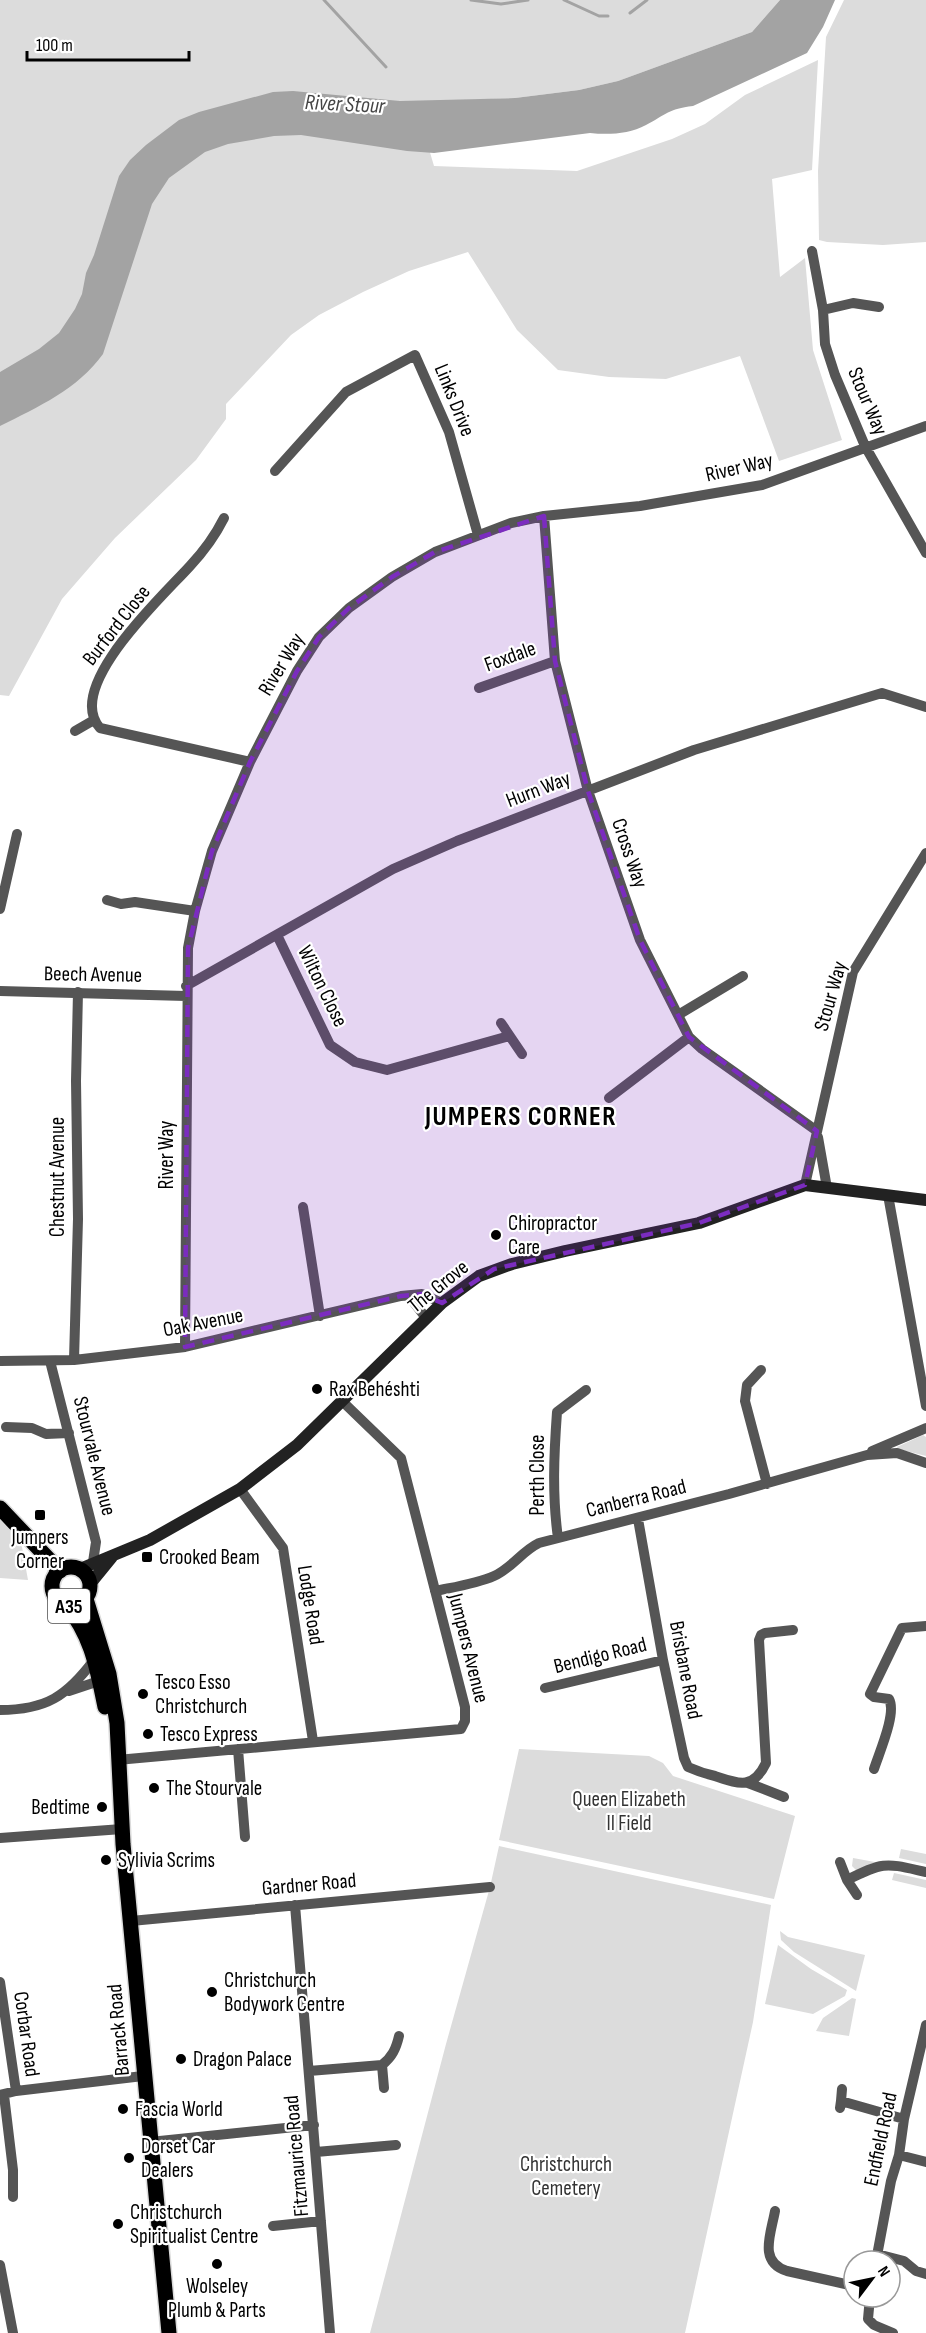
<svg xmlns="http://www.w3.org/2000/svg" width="926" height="2333" viewBox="0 0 926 2333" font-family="'Sofia Sans Condensed',sans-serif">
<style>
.green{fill:#dcdcdc}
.water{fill:#a3a3a3}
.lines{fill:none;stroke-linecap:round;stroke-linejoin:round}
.stream{stroke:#a3a3a3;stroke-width:3}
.primary-casing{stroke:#dbdbdb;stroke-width:18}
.street{stroke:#555;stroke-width:10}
.secondary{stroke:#222;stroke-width:12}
.primary{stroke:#000;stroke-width:15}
.marked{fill:#7b2cbf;fill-opacity:0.2;stroke:#7b2cbf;stroke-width:4.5;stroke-dasharray:12 8;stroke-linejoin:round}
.poi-dot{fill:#000;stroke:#fff;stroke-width:2}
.labels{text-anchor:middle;stroke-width:4.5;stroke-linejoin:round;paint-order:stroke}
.shield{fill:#fff;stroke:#4c4c4c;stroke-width:1.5}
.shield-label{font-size:20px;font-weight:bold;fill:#000}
.street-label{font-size:21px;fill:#000;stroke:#fff}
.poi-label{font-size:21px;fill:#000;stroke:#fff;text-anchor:start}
.park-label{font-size:21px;fill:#333;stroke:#fff}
.water-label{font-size:22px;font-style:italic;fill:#444;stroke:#fff}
.district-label{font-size:27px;font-weight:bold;letter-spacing:1.5px;fill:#000;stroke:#fff}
</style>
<rect width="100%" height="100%" fill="#fff"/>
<!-- green -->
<path class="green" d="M 0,0 L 780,0 L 752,32 L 618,81 L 579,90 L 515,98 L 415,102 L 434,166 L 577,171 L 672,139 L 705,124 L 745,95 L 818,60 L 812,170 L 772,179 L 780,277 L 805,258 L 813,350 L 842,440 L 779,461 L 740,356 L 666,379 L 609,377 L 558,370 L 517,330 L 468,252 L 409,271 L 363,292 L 319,315 L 291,335 L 226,404 L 226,419 L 196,460 L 115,538 L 62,599 L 9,696 L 0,695 Z
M 844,0 L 926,0 L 926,242 L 883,245 L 827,242 L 819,240 L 818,171 L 826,37 Z
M 923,1435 L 926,1437 L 926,1456 L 898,1449 L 897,1447 Z
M 0,1508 L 18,1525 L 28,1580 L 0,1578 Z
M 519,1749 L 649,1756 L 663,1763 L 673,1776 L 795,1816 L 774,1899 L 499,1840 Z
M 499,1846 L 771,1905 L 753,2022 L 685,2333 L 370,2333 L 446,2044 L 490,1887 Z
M 901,1849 L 926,1854 L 926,1864 L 899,1858 Z
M 853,1858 L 875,1862 L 857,1871 L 852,1866 Z
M 894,1873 L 926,1880 L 926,1888 L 892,1880 Z
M 780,1931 L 788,1937 L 865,1955 L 856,1991 L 794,1952 L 781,1940 Z
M 778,1945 L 811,1969 L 847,1990 L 845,1996 L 813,2014 L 765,2004 Z
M 852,1998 L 856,1999 L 849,2036 L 816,2031 L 823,2018 Z"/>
<!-- water -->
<path class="water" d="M 780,0 L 835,0 L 823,27 L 807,53 L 693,106 C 668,109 667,114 646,125 C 629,134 609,135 590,133 L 434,153 L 407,151 L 301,135 L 274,136 L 228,144 L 205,152 L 169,178 L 152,204 L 103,354 C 78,389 38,407 0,426 L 0,372 L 39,349 L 59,333 L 75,309 L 82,294 L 86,273 L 94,255 L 119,176 L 130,160 L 146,145 L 179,120 L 199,112 L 273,92 L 293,91 L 400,101 L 515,98 L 579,90 L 618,81 L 752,32 Z"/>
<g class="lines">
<!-- stream -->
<path class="stream" d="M 324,0 L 386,67
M 471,0 L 501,4 L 528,0
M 564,0 L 599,16 L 608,16
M 630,13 L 647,0"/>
<defs>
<path id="primary" d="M 0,1508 L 60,1571
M52 1586a19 19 0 1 1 38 0a19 19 0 1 1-38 0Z
M 86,1599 L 109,1674 L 117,1723 L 123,1844 L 169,2333
M 66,1605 C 92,1636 97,1669 105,1707"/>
</defs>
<!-- primary casing -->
<use href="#primary" class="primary-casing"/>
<!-- street -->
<path class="street" d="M 812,251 L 823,310 L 825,344 L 835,375 L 865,446 L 926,553
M 823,310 L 853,303 L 879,307
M 275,471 L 346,392 L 415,355 L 449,432 L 478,535
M 544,516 L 555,661 L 588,791 L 640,940 L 689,1037 L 702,1049 L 817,1131
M 224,518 C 215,536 204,551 190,566 C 164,595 63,687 100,728 L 250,762
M 479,688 L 555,661
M 75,731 L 94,720
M 107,900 L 121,904 L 135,902 L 195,911
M 0,909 L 17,834
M 277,935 L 330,1045 L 355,1062 L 387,1070 L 509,1036
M 186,986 L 393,869 L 457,841 L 694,750 L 882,693 L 926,707
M 0,991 L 186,996
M 678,1015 L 743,976
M 501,1023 L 522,1054
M 609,1098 L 689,1037
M 818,1137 L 827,1188
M 805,1185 L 853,972 L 926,853
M 888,1195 L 926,1406
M 303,1207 L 320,1316
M 409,1296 L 426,1318
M 185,1347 L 188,948 L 195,911 L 212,851 L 250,762 L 297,671 L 319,637 L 349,608 L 392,577 L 435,552 L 511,523 L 544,516 L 640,506 L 762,485 L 926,426
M 74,1360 L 78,1219 L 76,1081 L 78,992
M 0,1361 L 74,1360 L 185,1347 L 401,1296 L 422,1294 L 442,1303
M 50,1361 L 96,1542 L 93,1562
M 761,1370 L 747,1385 L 745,1401 L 767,1484
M 6,1427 L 32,1428 L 46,1434 L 69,1433
M 872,1451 L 926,1428
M 240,1489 L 283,1548 L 313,1741
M 638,1519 L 663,1660 L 684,1758 L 688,1767 C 697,1771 706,1774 715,1776 C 739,1784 753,1790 766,1763 L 759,1640 L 761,1635 L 765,1633 L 793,1630
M 558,1538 C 552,1495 554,1454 557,1412 L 586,1390
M 435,1591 C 454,1587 476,1584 494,1576 C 512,1568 522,1551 539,1543 L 729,1494 L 867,1455 L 897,1453 L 926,1463
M 545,1688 L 663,1660
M 69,1691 L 99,1681 L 103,1676
M 0,1710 C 46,1710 67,1696 94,1660
M 238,1749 L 245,1837
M 117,1760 L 461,1729 L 465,1721 L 465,1707 L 401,1458 L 343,1402
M 874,1769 C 879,1753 897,1713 889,1699 L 874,1697 L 870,1694 L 902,1628 L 926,1626
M 748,1783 L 784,1797
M 0,1838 L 122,1829
M 840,1862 L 847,1880 C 885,1861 885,1863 926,1872
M 847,1880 L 857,1895
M 295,1905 L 330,2333
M 131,1921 L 490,1887
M 0,1982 L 16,2091
M 382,2065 L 384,2088
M 309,2071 L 382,2065 C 392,2057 396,2049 399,2036
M 0,2095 L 16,2091 L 143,2076
M 4,2095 L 13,2170 L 13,2197
M 841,2101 L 842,2089
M 840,2108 L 841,2101 L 904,2119
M 150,2142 L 314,2125
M 316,2152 L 396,2145
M 899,2155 L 926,2162
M 775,2211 C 771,2234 758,2262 787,2271 L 854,2286
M 273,2226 L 321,2221
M 877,2254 L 904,2261 L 916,2271 L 926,2274
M 876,2261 L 891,2181 L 899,2155 L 904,2119 L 926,2025
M 0,2265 L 13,2333
M 870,2297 L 868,2319 L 874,2325 L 893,2333"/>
<!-- secondary -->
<path class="secondary" d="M 80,1569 L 150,1540 L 240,1489 L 297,1445 L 442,1303 L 479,1276 L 512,1264 L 565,1251 L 699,1223 L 805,1185 L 926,1200
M 90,1584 L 112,1557"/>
<!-- primary -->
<use href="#primary" class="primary"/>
</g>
<!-- marked area -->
<path class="marked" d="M 544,516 L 555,661 L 588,791 L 640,940 L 689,1037 L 817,1131 L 805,1185 L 699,1223 L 494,1269 L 442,1303 L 422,1294 L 401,1296 L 185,1347 L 188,948 L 212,851 L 250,762 L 297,671 L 319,637 L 349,608 L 392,577 L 435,552 Z"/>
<!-- markers -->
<g class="poi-dot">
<circle cx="496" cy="1235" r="6"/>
<circle cx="317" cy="1389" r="6"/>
<rect x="34" y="1509" width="12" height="12" rx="3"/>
<rect x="141" y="1551" width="12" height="12" rx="3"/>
<circle cx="143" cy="1694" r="6"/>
<circle cx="148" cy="1734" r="6"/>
<circle cx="154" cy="1788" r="6"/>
<circle cx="102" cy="1807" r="6"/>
<circle cx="106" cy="1860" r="6"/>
<circle cx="212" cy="1992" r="6"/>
<circle cx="181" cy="2059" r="6"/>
<circle cx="123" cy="2109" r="6"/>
<circle cx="129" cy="2158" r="6"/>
<circle cx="118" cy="2224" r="6"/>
<circle cx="217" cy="2264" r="6"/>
</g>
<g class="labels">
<!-- shield labels -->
<rect class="shield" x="48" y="1589" width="42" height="34" rx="4.5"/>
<g class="shield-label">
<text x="69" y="1613">A35</text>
</g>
<!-- street labels -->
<g class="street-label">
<text transform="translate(455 400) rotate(68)" y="7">Links Drive</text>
<text transform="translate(868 401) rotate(67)" y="7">Stour Way</text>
<text transform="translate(739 467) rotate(-13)" y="7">River Way</text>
<text transform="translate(116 625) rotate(-52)" y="7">Burford Close</text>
<text transform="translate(510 656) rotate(-20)" y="7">Foxdale</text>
<text transform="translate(281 664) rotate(-59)" y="7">River Way</text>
<text transform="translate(538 789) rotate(-21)" y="7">Hurn Way</text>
<text transform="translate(630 853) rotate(71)" y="7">Cross Way</text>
<text transform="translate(93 974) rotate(1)" y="7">Beech Avenue</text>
<text transform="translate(323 986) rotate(64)" y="7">Wilton Close</text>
<text transform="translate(830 996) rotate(-74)" y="7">Stour Way</text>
<text transform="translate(166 1155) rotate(-90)" y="7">River Way</text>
<text transform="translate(57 1177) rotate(-90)" y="7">Chestnut Avenue</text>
<text transform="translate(438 1286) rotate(-39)" y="7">The Grove</text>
<text transform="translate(203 1322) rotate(-11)" y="7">Oak Avenue</text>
<text transform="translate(95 1456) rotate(76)" y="7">Stourvale Avenue</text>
<text transform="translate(537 1475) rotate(-90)" y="7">Perth Close</text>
<text transform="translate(636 1498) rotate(-14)" y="7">Canberra Road</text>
<text transform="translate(311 1605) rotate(81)" y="7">Lodge Road</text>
<text transform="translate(469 1648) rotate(76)" y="7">Jumpers Avenue</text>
<text transform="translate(600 1655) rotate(-14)" y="7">Bendigo Road</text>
<text transform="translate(686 1670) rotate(79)" y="7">Brisbane Road</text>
<text transform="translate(309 1884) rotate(-5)" y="7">Gardner Road</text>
<text transform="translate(118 2030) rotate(-95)" y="7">Barrack Road</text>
<text transform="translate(27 2034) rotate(82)" y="7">Corbar Road</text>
<text transform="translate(880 2139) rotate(-78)" y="7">Endfield Road</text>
<text transform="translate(296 2156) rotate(-95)" y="7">Fitzmaurice Road</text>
</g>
<!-- poi labels -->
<g class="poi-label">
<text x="508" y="1230">Chiropractor<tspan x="508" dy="24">Care</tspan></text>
<text x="329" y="1396">Rax Behéshti</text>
<text x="40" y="1544" text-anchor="middle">Jumpers<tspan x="40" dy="24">Corner</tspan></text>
<text x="159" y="1564">Crooked Beam</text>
<text x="155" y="1689">Tesco Esso<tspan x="155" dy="24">Christchurch</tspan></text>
<text x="160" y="1741">Tesco Express</text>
<text x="166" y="1795">The Stourvale</text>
<text x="90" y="1814" text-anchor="end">Bedtime</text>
<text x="118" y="1867">Sylivia Scrims</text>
<text x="224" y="1987">Christchurch<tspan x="224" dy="24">Bodywork Centre</tspan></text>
<text x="193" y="2066">Dragon Palace</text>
<text x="135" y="2116">Fascia World</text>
<text x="141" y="2153">Dorset Car<tspan x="141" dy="24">Dealers</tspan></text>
<text x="130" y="2219">Christchurch<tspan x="130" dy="24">Spiritualist Centre</tspan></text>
<text x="217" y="2293" text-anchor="middle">Wolseley<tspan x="217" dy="24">Plumb &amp; Parts</tspan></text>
</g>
<!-- park labels -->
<g class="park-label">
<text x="629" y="1806">Queen Elizabeth<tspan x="629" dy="24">II Field</tspan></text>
<text x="566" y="2171">Christchurch<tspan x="566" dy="24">Cemetery</tspan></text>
</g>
<!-- water labels -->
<g class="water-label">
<text transform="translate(345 103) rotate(3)" y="8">River Stour</text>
</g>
<!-- district labels -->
<g class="district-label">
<text x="521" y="1125">JUMPERS CORNER</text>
</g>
</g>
<!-- north arrow -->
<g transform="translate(872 2279) rotate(58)"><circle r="28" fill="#ffffff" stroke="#999999" stroke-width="1.5"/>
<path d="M0-4.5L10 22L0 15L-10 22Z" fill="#000000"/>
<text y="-9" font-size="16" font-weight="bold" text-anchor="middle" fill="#000000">N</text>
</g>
<!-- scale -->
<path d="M27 51v9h162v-9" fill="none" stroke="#000000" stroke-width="3"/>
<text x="36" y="51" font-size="18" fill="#000000" stroke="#ffffff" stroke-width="4.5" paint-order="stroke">100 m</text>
</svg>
